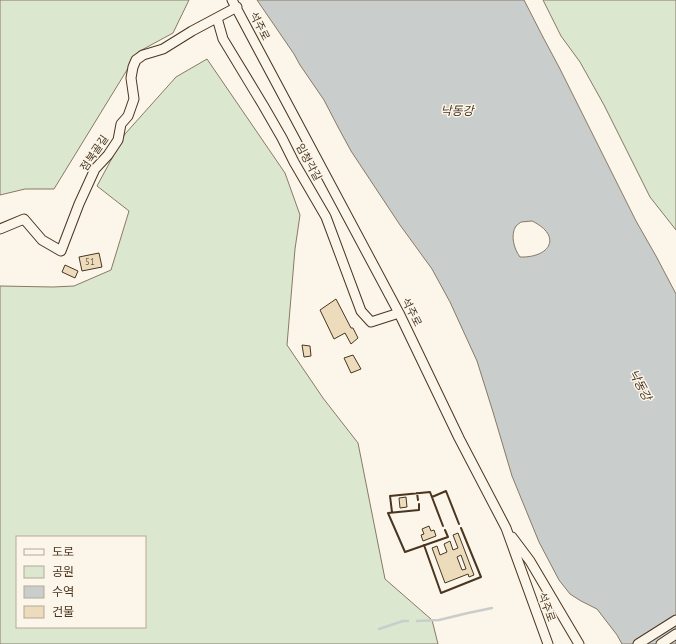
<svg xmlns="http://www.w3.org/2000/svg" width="676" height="644" viewBox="0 0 676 644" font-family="'PT Sans','Noto Sans KR',sans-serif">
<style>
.green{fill:#dce7d0;stroke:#887966;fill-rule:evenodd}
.water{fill:#c9cecd;stroke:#887966;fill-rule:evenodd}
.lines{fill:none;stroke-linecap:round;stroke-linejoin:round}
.stream{stroke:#c9cecd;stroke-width:2.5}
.building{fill:#ecdcbc;stroke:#4a3520;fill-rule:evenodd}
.minor-casing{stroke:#4a3520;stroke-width:11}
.minor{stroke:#fbf6e9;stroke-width:9}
.wall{stroke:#4a3520;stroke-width:2}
.labels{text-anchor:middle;stroke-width:3;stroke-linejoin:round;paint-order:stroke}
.number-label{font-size:9px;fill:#725f47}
.street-label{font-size:11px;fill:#4a3520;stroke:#fbf6e9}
.water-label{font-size:12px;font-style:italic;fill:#4a3520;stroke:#fbf6e9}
</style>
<rect width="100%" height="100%" fill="#fbf6e9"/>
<!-- green -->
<path class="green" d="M 0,0 L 189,0 L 173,33 L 138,52 L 54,189 L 25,189 L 0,195 Z
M 543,0 L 676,0 L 676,230 L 650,197 L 604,105 L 580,62 L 561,36 Z
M 207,59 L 285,173 L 300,215 L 295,249 L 287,345 L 323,398 L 358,443 L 385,579 L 432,620 L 438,644 L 0,644 L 0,286 L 53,287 L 74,286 L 111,270 L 129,211 L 97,186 L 125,134 L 176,77 ZM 17,537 L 145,537 L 145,627 L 17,627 Z"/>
<!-- water -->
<path class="water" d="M 257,0 L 524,0 L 544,39 L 559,67 L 636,221 L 656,256 L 676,294 L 676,644 L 622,644 L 617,635 L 597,609 L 581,601 L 570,594 L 559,580 L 539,542 L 512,476 L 493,412 L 477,361 L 450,302 L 432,269 L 400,225 L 351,151 L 338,127 L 324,100 L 300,65 L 294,54 ZM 532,221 C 563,236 550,258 520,257 C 514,249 510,235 516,226 C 518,224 520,223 521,222 Z"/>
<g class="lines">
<!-- stream -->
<path class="stream" d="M 417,621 L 439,620 L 468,613 L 492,608
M 379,629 L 403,621 L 408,621"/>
</g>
<!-- building -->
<path class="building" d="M 99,253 L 102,267 L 82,271 L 79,257 Z
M 65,265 L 78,271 L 75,278 L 62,272 Z
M 336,299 L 351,328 L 353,328 L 358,338 L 351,344 L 345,333 L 334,339 L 320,310 Z
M 302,345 L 310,346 L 311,356 L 304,357 Z
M 353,355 L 361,369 L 351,373 L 344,358 Z
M 406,497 L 407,507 L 400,508 L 399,498 Z
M 429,526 L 431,531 L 434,530 L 436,536 L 423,541 L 421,535 L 424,534 L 422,529 Z
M 458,533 L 474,575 L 469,577 L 468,574 L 445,583 L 432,548 L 437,546 L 440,555 L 447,552 L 444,544 L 450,541 L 453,550 L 458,548 L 453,535 ZM 461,555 L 466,569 L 462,570 L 457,557 Z"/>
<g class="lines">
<defs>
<path id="minor" d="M 232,0 L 399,313 L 459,438 L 506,528 L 548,644
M 217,18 L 223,39 L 263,105 L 282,138 L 294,162 L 326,217 L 361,311 L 371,322 L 399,313
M 0,229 L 24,219 L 42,240 L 61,251 L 79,204 L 95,169 L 108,155 L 118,140 L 121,124 L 128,116 L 134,99 L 131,78 L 133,67 L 136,60 L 143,55 L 163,49 L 192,31 L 237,7
M 512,537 L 530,561 L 579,644
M 638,644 L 676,620
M 661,644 L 676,634"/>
</defs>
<!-- minor casing -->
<use href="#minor" class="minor-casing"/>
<!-- minor -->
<use href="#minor" class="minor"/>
<!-- wall -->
<path class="wall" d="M 417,493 L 418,500
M 432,497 L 446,491 L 459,524
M 419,504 L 419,510 L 388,513 L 405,552 L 448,537 L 445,530
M 392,512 L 390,496 L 430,492 L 443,526
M 424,545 L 441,593 L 481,577 L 461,528"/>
</g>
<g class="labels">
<!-- number labels -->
<g class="number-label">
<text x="90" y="265">51</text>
</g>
<!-- street labels -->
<g class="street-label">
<text transform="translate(260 26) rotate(63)" y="4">석주로</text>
<text transform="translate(94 153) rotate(-56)" y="4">점북골길</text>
<text transform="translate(309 162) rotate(61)" y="4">임청각길</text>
<text transform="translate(412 312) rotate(63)" y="4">석주로</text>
<text transform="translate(547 607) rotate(70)" y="4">석주로</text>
</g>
<!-- water labels -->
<g class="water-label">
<text x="457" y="115">낙동강</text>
<text transform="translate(640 385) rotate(62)" y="4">낙동강</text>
</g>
</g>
<!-- legend -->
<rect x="16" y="536" width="130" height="92" fill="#fbf6e9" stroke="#b4a999"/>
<rect x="24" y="549" width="20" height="6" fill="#fbf6e9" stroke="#b4a999"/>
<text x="52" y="556" font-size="12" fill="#4a3520">도로</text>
<rect x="24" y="566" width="20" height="12" fill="#dce7d0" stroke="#b4a999"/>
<text x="52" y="576" font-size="12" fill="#4a3520">공원</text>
<rect x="24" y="586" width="20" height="12" fill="#c9cecd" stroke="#b4a999"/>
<text x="52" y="596" font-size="12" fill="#4a3520">수역</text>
<rect x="24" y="606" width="20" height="12" fill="#ecdcbc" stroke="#b4a999"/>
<text x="52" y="616" font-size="12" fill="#4a3520">건물</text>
</svg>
